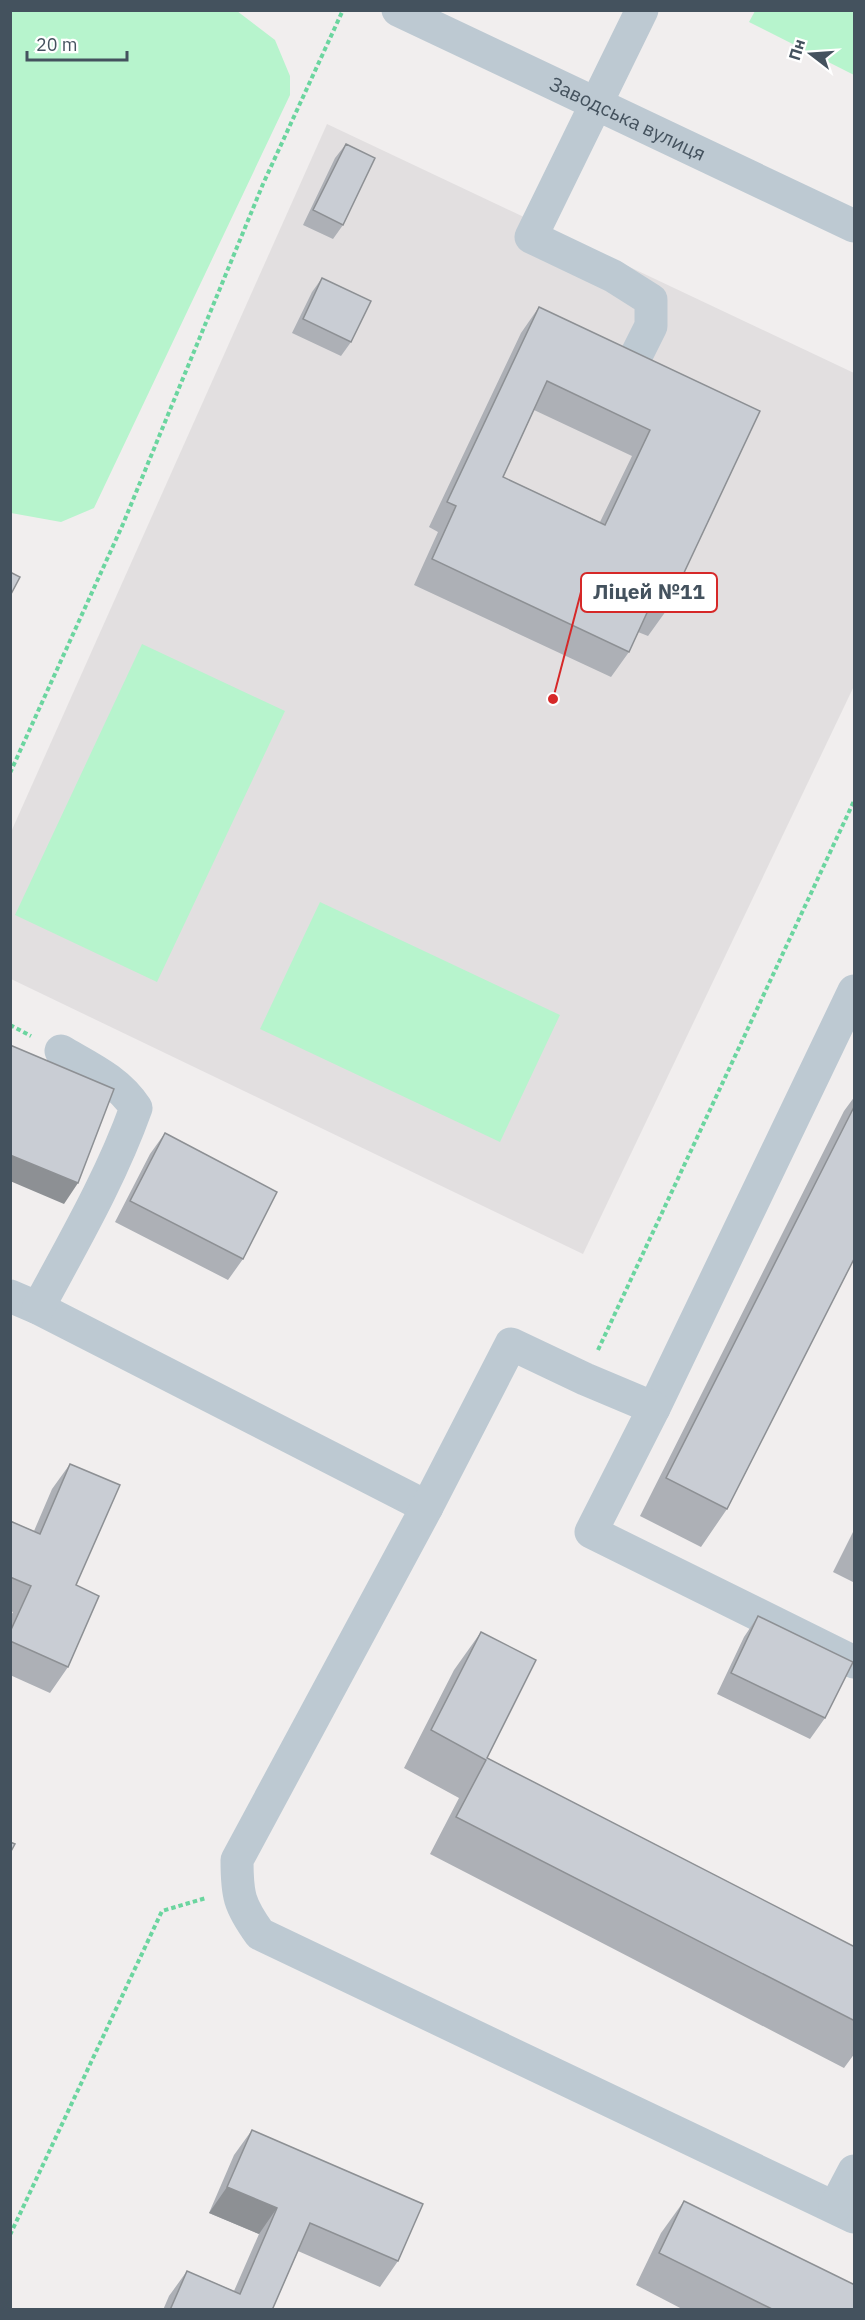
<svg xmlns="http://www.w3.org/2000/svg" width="865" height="2320" viewBox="0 0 865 2320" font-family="'IBM Plex Sans',sans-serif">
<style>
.education{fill:#e2dfe0}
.green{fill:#b7f4cd}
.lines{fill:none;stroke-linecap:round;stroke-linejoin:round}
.path{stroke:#6bd59f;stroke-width:4;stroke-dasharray:4.5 3;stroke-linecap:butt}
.minor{stroke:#bdc9d2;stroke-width:33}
.wall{fill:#adb0b6;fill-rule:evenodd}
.shaded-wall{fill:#8d9094}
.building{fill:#c9cdd4;stroke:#8d9094;stroke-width:1.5;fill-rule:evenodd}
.labels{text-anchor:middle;stroke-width:6;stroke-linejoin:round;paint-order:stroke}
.street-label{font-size:20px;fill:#44525e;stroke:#fff}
.leader{fill:none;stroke:#d62828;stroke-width:2}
.callout-dot{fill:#d62828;stroke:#fff;stroke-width:2}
.callout{fill:#fff;stroke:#d62828;stroke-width:2}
.callout-label{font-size:21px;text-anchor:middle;font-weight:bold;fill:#44525e}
</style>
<rect width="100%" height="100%" fill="#f1eeee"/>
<!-- education -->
<path class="education" d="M 327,124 L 854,373 L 854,686 L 583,1254 L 11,979 L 11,832 Z"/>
<!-- green -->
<path class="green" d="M 10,11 L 237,11 L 275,40 L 290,76 L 290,95 L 94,508 L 61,522 L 11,513 Z
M 755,11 L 854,11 L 854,75 L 749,22 Z
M 142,644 L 285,711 L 157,982 L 15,915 Z
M 320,902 L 560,1015 L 500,1142 L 260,1029 Z"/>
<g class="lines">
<!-- path -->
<path class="path" d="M 10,773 L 123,524 L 263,184 L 343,10
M 10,1025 L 31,1036
M 598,1350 L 854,801
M 10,2235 L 162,1911 L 206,1898"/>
<!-- minor -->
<g class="minor">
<path id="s1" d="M 398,10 L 854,226"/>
<path d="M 630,368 L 651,326 L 651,300 L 613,276 L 531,237 L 642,10"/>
<path d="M 10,1296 L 38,1308 L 427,1507"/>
<path d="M 38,1308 C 73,1243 111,1178 136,1108 C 118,1080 88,1067 61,1051"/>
<path d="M 654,1408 L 854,991"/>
<path d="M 854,1662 L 591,1532 L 654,1408 L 585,1379 L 511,1344 L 427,1507 L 237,1860 C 237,1895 239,1905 260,1934 L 854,2217"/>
<path d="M 835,2207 L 854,2171"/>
</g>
</g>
<!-- wall -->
<path class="wall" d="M 346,144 L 343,225 L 333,239 L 303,225 L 335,158 Z
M 322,278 L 351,342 L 341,356 L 292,333 L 312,292 Z
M 539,307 L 760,411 L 666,611 L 648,636 L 638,632 L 629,652 L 611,677 L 414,585 L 438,532 L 429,527 L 521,333 ZM 534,410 L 632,456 L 600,522 L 503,477 Z
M 855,1096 L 855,1257 L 727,1509 L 701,1547 L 640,1516 L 844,1111 Z
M 165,1133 L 243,1259 L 228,1280 L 115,1222 L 150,1154 Z
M 70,1464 L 76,1585 L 68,1667 L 50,1693 L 10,1675 L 10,1617 L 13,1612 L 10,1611 L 10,1521 L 34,1531 L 52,1489 Z
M 855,1528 L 855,1583 L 833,1572 Z
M 758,1616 L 825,1718 L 810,1739 L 717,1694 L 744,1637 Z
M 481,1632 L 487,1758 L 855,1947 L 855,2053 L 844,2068 L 430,1854 L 459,1798 L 404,1768 L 454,1670 Z
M 252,2130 L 398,2261 L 380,2287 L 298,2251 L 273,2308 L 276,2310 L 163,2310 L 169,2296 L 187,2271 L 234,2291 L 259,2234 L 209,2213 L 234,2155 Z
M 684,2201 L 855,2310 L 684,2310 L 636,2285 L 661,2233 Z"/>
<!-- shaded-wall -->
<path class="shaded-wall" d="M 10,1155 L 78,1183 L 64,1204 L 10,1181 Z
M 227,2187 L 277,2208 L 259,2234 L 209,2213 Z"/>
<!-- building -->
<path class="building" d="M 346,144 L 375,158 L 343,225 L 313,210 Z
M 322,278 L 371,301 L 351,342 L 303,319 Z
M 539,307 L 760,411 L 666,611 L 651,604 L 629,652 L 432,559 L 456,506 L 447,502 ZM 547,381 L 650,430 L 605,525 L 503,477 Z
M 10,572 L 20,577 L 10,596 Z
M 10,1045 L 114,1089 L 78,1183 L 10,1155 Z
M 855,1105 L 855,1257 L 727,1509 L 666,1478 Z
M 165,1133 L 277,1192 L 243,1259 L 130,1201 Z
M 70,1464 L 120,1485 L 76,1585 L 99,1596 L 68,1667 L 10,1641 L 10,1632 L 31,1586 L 10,1577 L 10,1521 L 40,1534 Z
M 758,1616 L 853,1662 L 825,1718 L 731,1673 Z
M 481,1632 L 536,1660 L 487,1758 L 855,1947 L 855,2021 L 456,1817 L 486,1760 L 431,1730 Z
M 10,1842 L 15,1844 L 10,1853 Z
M 252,2130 L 423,2204 L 398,2261 L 310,2223 L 273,2308 L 276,2310 L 170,2310 L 187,2271 L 240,2294 L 277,2208 L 227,2187 Z
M 684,2201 L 855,2285 L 855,2310 L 774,2310 L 659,2253 Z"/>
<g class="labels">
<!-- street labels -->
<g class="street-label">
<text dy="7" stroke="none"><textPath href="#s1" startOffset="254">Заводська вулиця</textPath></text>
</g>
</g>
<!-- callouts -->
<path class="leader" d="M553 699L581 592"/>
<circle class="callout-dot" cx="553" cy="699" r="6"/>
<rect class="callout" x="581" y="573" width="136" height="39" rx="6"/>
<g class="callout-label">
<text x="649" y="599">Ліцей №11</text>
</g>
<!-- border -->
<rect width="865" height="2320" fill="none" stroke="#44525e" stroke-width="24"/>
<!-- north arrow -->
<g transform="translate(811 54) rotate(287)" stroke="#ffffff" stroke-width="4.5" paint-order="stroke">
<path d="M0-4.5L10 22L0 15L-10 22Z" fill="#44525e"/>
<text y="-9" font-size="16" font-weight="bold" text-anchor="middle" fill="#44525e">Пн</text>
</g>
<!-- scale -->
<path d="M27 51v9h100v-9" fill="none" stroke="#44525e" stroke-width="3"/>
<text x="36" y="51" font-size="18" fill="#44525e" stroke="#ffffff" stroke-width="4.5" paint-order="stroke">20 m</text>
</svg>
